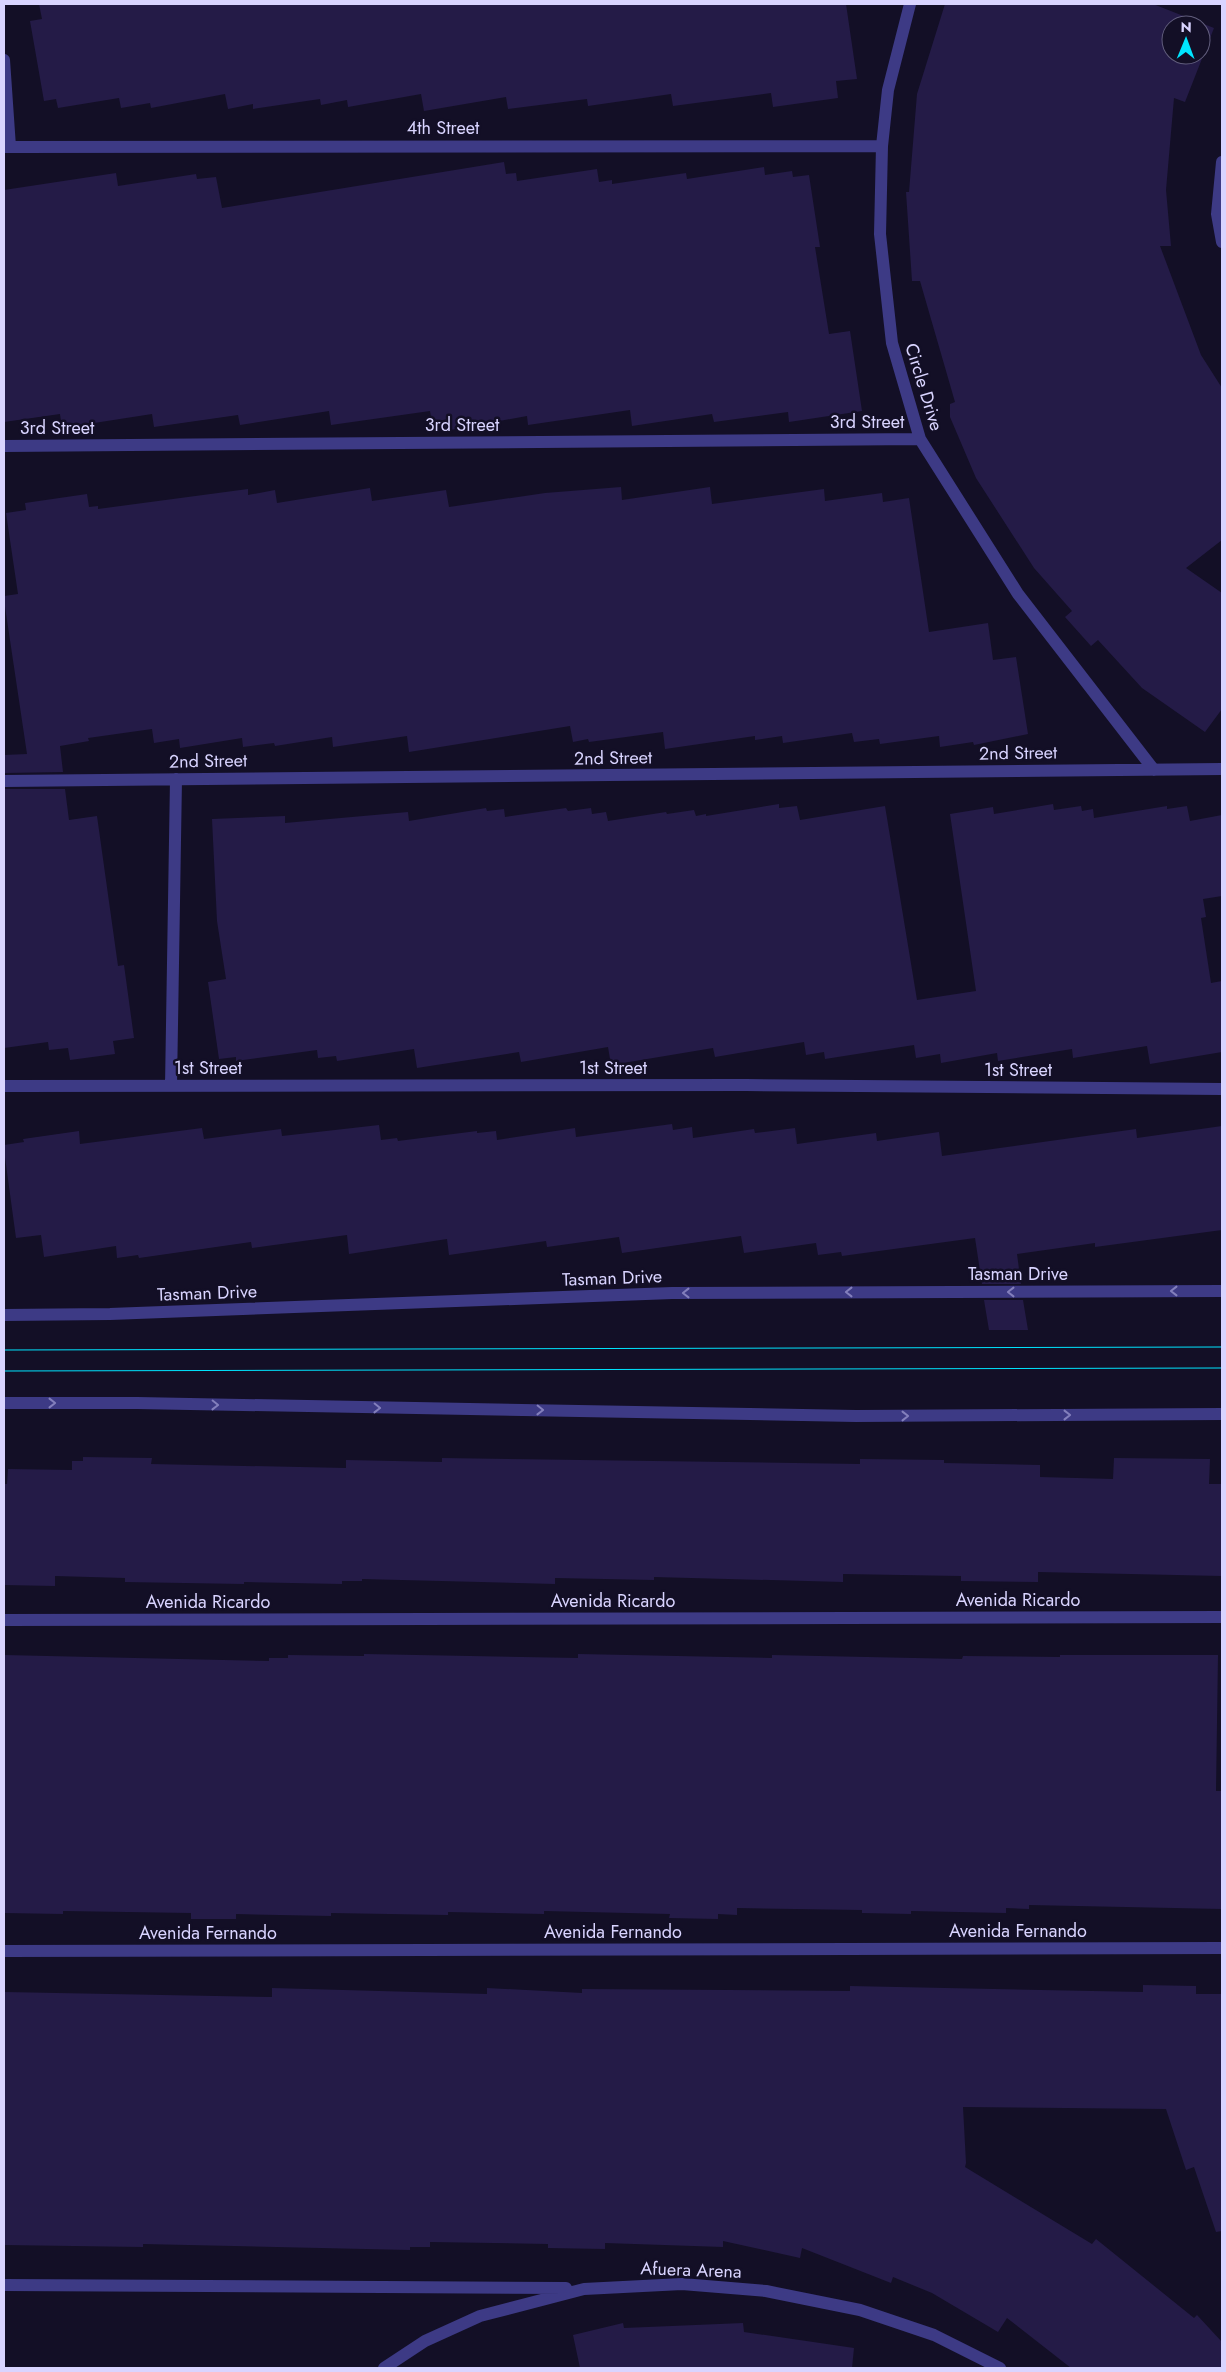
<svg xmlns="http://www.w3.org/2000/svg" width="1226" height="2372" viewBox="0 0 1226 2372" font-family="Jost,sans-serif">
<style>
.building{fill:#241b47;fill-rule:evenodd}
.lines{fill:none;stroke-linecap:round;stroke-linejoin:round}
.service{stroke:#3d3a85;stroke-width:12}
.tertiary{stroke:#3d3a85;stroke-width:12}
.tram{stroke:#00e5ff;stroke-width:1}
.oneway{stroke:#837fbc}
.labels{text-anchor:middle;stroke-width:5;stroke-linejoin:round;paint-order:stroke}
.street-label{font-size:18px;fill:#d9d4ff;stroke:#130f26}
</style>
<rect width="100%" height="100%" fill="#130f26"/>
<!-- building -->
<path class="building" d="M 39,4 L 846,4 L 857,79 L 836,81 L 838,98 L 773,107 L 771,93 L 673,106 L 671,94 L 588,106 L 587,99 L 508,109 L 506,97 L 424,111 L 421,94 L 348,107 L 347,100 L 321,105 L 320,99 L 253,109 L 253,104 L 228,109 L 225,94 L 151,108 L 150,103 L 121,108 L 119,98 L 58,108 L 56,99 L 44,101 L 30,21 L 42,19 Z
M 945,4 L 1153,4 L 1214,28 L 1185,102 L 1174,98 L 1166,190 L 1171,246 L 1160,246 L 1201,355 L 1222,388 L 1222,540 L 1186,568 L 1222,593 L 1222,709 L 1205,732 L 1142,688 L 1098,640 L 1091,646 L 1065,617 L 1072,611 L 1034,568 L 976,478 L 950,417 L 950,404 L 955,402 L 920,281 L 912,281 L 906,192 L 909,192 L 917,94 ZM 1171,25 L 1201,25 L 1201,55 L 1171,55 Z
M 504,162 L 506,174 L 516,173 L 517,181 L 597,169 L 599,182 L 612,180 L 612,184 L 686,173 L 687,179 L 764,167 L 765,175 L 792,171 L 793,177 L 809,175 L 820,247 L 815,247 L 829,334 L 850,331 L 862,411 L 789,422 L 788,412 L 714,422 L 712,414 L 632,426 L 630,410 L 528,425 L 527,416 L 445,431 L 443,420 L 432,422 L 430,411 L 331,425 L 329,411 L 240,425 L 238,415 L 154,427 L 152,414 L 62,428 L 60,414 L 4,422 L 4,190 L 116,173 L 118,186 L 196,174 L 197,179 L 216,177 L 222,208 Z
M 621,487 L 622,500 L 710,487 L 712,504 L 824,489 L 825,501 L 882,493 L 883,502 L 909,498 L 929,632 L 988,623 L 993,660 L 1016,657 L 1028,734 L 974,745 L 973,742 L 940,747 L 939,736 L 880,744 L 879,739 L 854,742 L 852,733 L 783,743 L 782,736 L 755,740 L 755,736 L 665,749 L 663,732 L 589,742 L 588,739 L 573,742 L 570,726 L 409,752 L 407,736 L 333,747 L 332,737 L 275,746 L 274,743 L 243,747 L 242,738 L 180,748 L 179,739 L 154,743 L 152,729 L 88,738 L 89,741 L 60,746 L 63,772 L 4,773 L 4,755 L 27,754 L 4,600 L 4,596 L 18,594 L 6,513 L 26,510 L 25,503 L 87,494 L 89,507 L 98,506 L 98,509 L 248,489 L 248,495 L 275,490 L 277,503 L 370,488 L 372,501 L 446,490 L 449,507 L 545,493 Z
M 4,789 L 65,789 L 69,820 L 97,816 L 118,966 L 124,965 L 134,1038 L 113,1041 L 115,1054 L 70,1060 L 68,1048 L 49,1050 L 48,1042 L 4,1048 Z
M 779,804 L 779,808 L 797,806 L 800,820 L 885,806 L 917,1000 L 976,991 L 950,814 L 993,807 L 994,814 L 1053,804 L 1054,810 L 1081,806 L 1082,811 L 1093,809 L 1094,818 L 1167,806 L 1167,809 L 1187,806 L 1190,821 L 1222,815 L 1222,896 L 1203,899 L 1206,917 L 1201,918 L 1211,983 L 1222,981 L 1222,1052 L 1150,1064 L 1147,1046 L 1073,1058 L 1072,1049 L 998,1061 L 997,1053 L 941,1063 L 940,1054 L 916,1058 L 914,1045 L 825,1059 L 824,1052 L 806,1055 L 804,1042 L 715,1057 L 713,1048 L 611,1065 L 608,1047 L 521,1062 L 519,1052 L 417,1068 L 414,1049 L 337,1061 L 336,1056 L 318,1058 L 317,1050 L 236,1061 L 236,1057 L 219,1059 L 208,982 L 226,979 L 217,921 L 212,819 L 285,816 L 285,823 L 408,812 L 409,821 L 486,808 L 487,811 L 504,809 L 505,817 L 566,808 L 568,811 L 591,808 L 592,814 L 606,812 L 608,821 L 666,812 L 667,814 L 694,810 L 696,816 L 706,814 L 706,816 Z
M 672,1124 L 673,1130 L 692,1127 L 693,1138 L 754,1129 L 755,1133 L 795,1128 L 797,1144 L 876,1133 L 877,1141 L 939,1132 L 942,1156 L 1136,1129 L 1137,1138 L 1222,1126 L 1222,1230 L 1095,1247 L 1095,1243 L 1017,1254 L 1021,1284 L 982,1284 L 975,1238 L 842,1256 L 841,1252 L 818,1255 L 816,1243 L 744,1253 L 741,1236 L 622,1253 L 619,1237 L 547,1247 L 546,1241 L 449,1255 L 447,1239 L 349,1254 L 347,1235 L 252,1248 L 251,1242 L 139,1258 L 138,1255 L 117,1258 L 116,1246 L 44,1257 L 41,1235 L 16,1238 L 4,1150 L 4,1145 L 24,1142 L 23,1139 L 79,1131 L 80,1144 L 202,1128 L 204,1139 L 281,1129 L 282,1136 L 379,1125 L 381,1140 L 397,1138 L 398,1141 L 477,1131 L 477,1133 L 496,1131 L 497,1140 L 575,1128 L 576,1137 Z
M 984,1300 L 1023,1300 L 1028,1330 L 989,1330 Z
M 83,1457 L 152,1458 L 151,1464 L 346,1468 L 346,1460 L 442,1462 L 442,1458 L 860,1464 L 860,1459 L 944,1460 L 944,1463 L 1040,1465 L 1040,1477 L 1113,1479 L 1114,1458 L 1210,1459 L 1209,1484 L 1222,1484 L 1222,1576 L 1038,1572 L 1038,1582 L 961,1581 L 961,1576 L 843,1574 L 843,1582 L 654,1577 L 654,1580 L 555,1578 L 555,1584 L 362,1579 L 362,1581 L 342,1581 L 342,1584 L 244,1582 L 244,1584 L 125,1582 L 125,1578 L 55,1576 L 55,1586 L 4,1585 L 4,1484 L 7,1484 L 8,1469 L 72,1470 L 72,1461 L 83,1461 Z
M 364,1654 L 578,1658 L 578,1654 L 772,1658 L 772,1655 L 962,1659 L 963,1656 L 1060,1657 L 1060,1655 L 1218,1655 L 1216,1791 L 1222,1791 L 1222,1909 L 1029,1905 L 1029,1909 L 1006,1908 L 1006,1913 L 911,1911 L 911,1914 L 862,1913 L 862,1910 L 737,1908 L 737,1915 L 718,1914 L 718,1919 L 669,1918 L 670,1914 L 544,1911 L 544,1914 L 448,1912 L 448,1915 L 331,1913 L 331,1916 L 236,1914 L 236,1919 L 191,1919 L 191,1913 L 63,1911 L 63,1914 L 4,1913 L 4,1655 L 269,1661 L 269,1658 L 288,1658 L 288,1655 L 364,1656 Z
M 1143,1985 L 1196,1986 L 1196,1994 L 1222,1994 L 1222,2231 L 1216,2232 L 1194,2167 L 1186,2170 L 1166,2109 L 963,2107 L 966,2163 L 965,2167 L 1092,2244 L 1096,2239 L 1194,2318 L 1197,2315 L 1222,2342 L 1222,2368 L 1071,2368 L 1007,2318 L 998,2332 L 932,2293 L 893,2277 L 891,2283 L 802,2248 L 800,2258 L 723,2241 L 723,2247 L 605,2243 L 605,2249 L 548,2248 L 548,2244 L 430,2242 L 430,2247 L 410,2247 L 410,2250 L 143,2244 L 143,2247 L 4,2245 L 4,1992 L 272,1997 L 272,1988 L 487,1994 L 487,1988 L 582,1993 L 582,1989 L 850,1991 L 850,1986 L 1143,1992 Z
M 623,2323 L 624,2328 L 743,2323 L 744,2332 L 854,2348 L 852,2368 L 580,2368 L 573,2335 Z"/>
<g class="lines">
<!-- service -->
<path class="service" d="M 910,4 L 888,90 L 882,146 L 880,234 L 892,343 L 920,439 L 1018,594 L 1154,770
M 4,60 L 10,147
M 4,147 L 882,146
M 1222,162 L 1217,214 L 1222,242
M 4,446 L 920,439
M 4,781 L 1222,769
M 4,1086 L 746,1085 L 1222,1089
M 171,1086 L 176,779
M 4,1620 L 1222,1617
M 4,1951 L 1222,1948
M 4,2285 L 566,2288
M 384,2368 L 425,2341 L 480,2316 L 584,2289 L 682,2284 L 766,2291 L 860,2310 L 934,2335 L 1000,2368"/>
<!-- tertiary -->
<path class="tertiary" d="M 4,1315 L 110,1314 L 672,1293 L 1222,1291
M 4,1403 L 137,1403 L 856,1416 L 1222,1414"/>
<!-- tram -->
<path class="tram" d="M 4,1350 L 1222,1347
M 4,1371 L 1222,1368"/>
</g>
<!-- one-way arrows -->
<defs><path id="oneway-chevron" d="M-2-3.5L2.5 0L-2 3.5" fill="none" stroke-width="1.6" stroke-linecap="round" stroke-linejoin="round" transform="scale(1.25)"/></defs>
<g class="oneway">
<use href="#oneway-chevron" transform="translate(1174 1291) rotate(180)"/>
<use href="#oneway-chevron" transform="translate(849 1292) rotate(180)"/>
<use href="#oneway-chevron" transform="translate(1011 1292) rotate(180)"/>
<use href="#oneway-chevron" transform="translate(686 1293) rotate(180)"/>
<use href="#oneway-chevron" transform="translate(52 1403)"/>
<use href="#oneway-chevron" transform="translate(215 1405) rotate(1)"/>
<use href="#oneway-chevron" transform="translate(377 1408) rotate(1)"/>
<use href="#oneway-chevron" transform="translate(540 1410) rotate(1)"/>
<use href="#oneway-chevron" transform="translate(1067 1415)"/>
<use href="#oneway-chevron" transform="translate(905 1416)"/>
</g>
<g class="labels">
<!-- street labels -->
<g class="street-label">
<text x="443" y="134">4th Street</text>
<text transform="translate(924 387) rotate(73)" y="6">Circle Drive</text>
<text x="867" y="428">3rd Street</text>
<text x="462" y="431">3rd Street</text>
<text x="57" y="434">3rd Street</text>
<text transform="translate(1018 753) rotate(-1)" y="6">2nd Street</text>
<text transform="translate(613 758) rotate(-1)" y="6">2nd Street</text>
<text transform="translate(208 761) rotate(-1)" y="6">2nd Street</text>
<text x="208" y="1074">1st Street</text>
<text x="613" y="1074">1st Street</text>
<text x="1018" y="1076">1st Street</text>
<text x="1018" y="1280">Tasman Drive</text>
<text transform="translate(612 1278) rotate(-2)" y="6">Tasman Drive</text>
<text transform="translate(207 1293) rotate(-2)" y="6">Tasman Drive</text>
<text x="1018" y="1606">Avenida Ricardo</text>
<text x="613" y="1607">Avenida Ricardo</text>
<text x="208" y="1608">Avenida Ricardo</text>
<text x="1018" y="1937">Avenida Fernando</text>
<text x="613" y="1938">Avenida Fernando</text>
<text x="208" y="1939">Avenida Fernando</text>
<text transform="translate(691 2270) rotate(2)" y="6">Afuera Arena</text>
</g>
</g>
<!-- border -->
<rect width="1226" height="2372" fill="none" stroke="#d9d4ff" stroke-width="10"/>
<!-- north arrow -->
<g transform="translate(1186 40) rotate(1)"><circle r="24" fill="#130f26" stroke="#625e7d"/>
<path d="M0-4L9 19L0 12L-9 19Z" fill="#00e5ff"/>
<text y="-8" font-size="14" font-weight="bold" text-anchor="middle" fill="#d9d4ff">N</text>
</g>
</svg>
